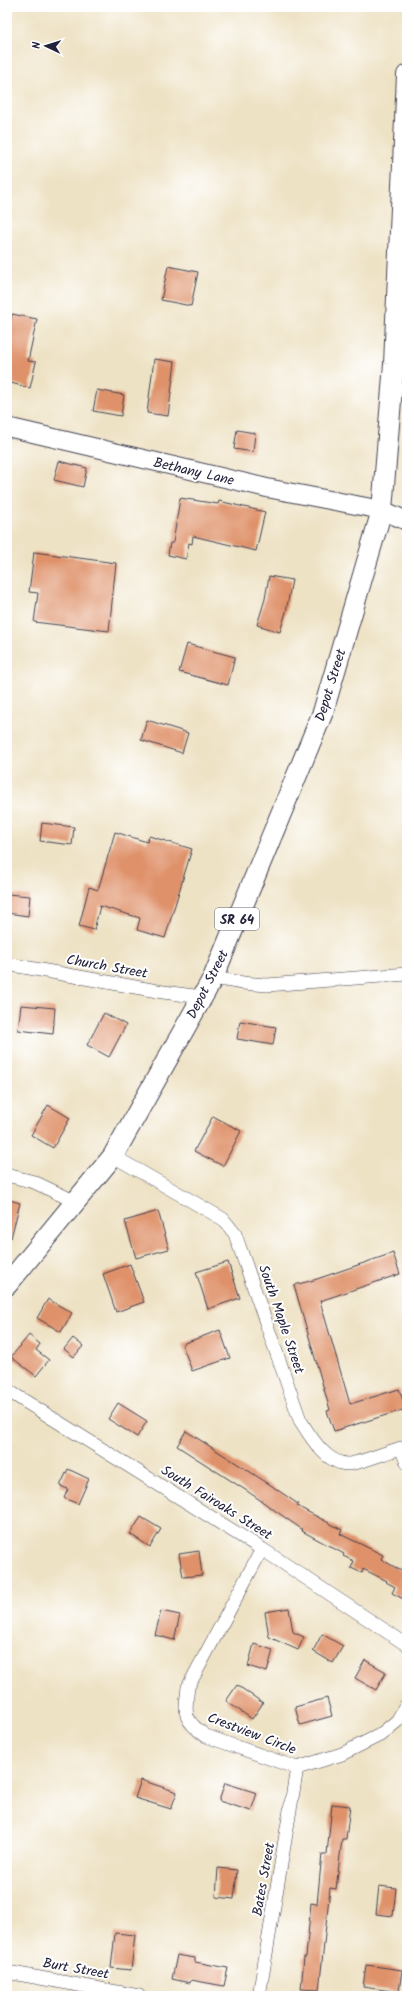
<svg xmlns="http://www.w3.org/2000/svg" width="414" height="2003" viewBox="0 0 414 2003" font-family="Kalam,sans-serif">
<style>
.building{fill:#df926a}
.lines{fill:none;stroke-linecap:round;stroke-linejoin:round}
.street-casing{stroke:#413f50;stroke-width:14}
.secondary-casing{stroke:#413f50;stroke-width:20}
.primary-casing{stroke:#413f50;stroke-width:22}
.street{stroke:#fff;stroke-width:13}
.secondary{stroke:#fff;stroke-width:18}
.primary{stroke:#fff;stroke-width:20}
.labels{text-anchor:middle;stroke-width:4;stroke-linejoin:round;paint-order:stroke}
.shield{fill:#fff;stroke:#646476;stroke-width:1}
.shield-label{font-size:13px;font-weight:bold;fill:#22223b}
.street-label{font-size:14px;fill:#22223b;stroke:#fff}
</style>
<rect width="100%" height="100%" fill="#fff"/>
<filter id="ink" filterUnits="userSpaceOnUse"><feTurbulence type="fractalNoise" baseFrequency=".025" numOctaves="2"/><feDisplacementMap in="SourceGraphic" scale="8" xChannelSelector="R" yChannelSelector="G"/><feConvolveMatrix kernelMatrix="1 2 1 2 8 2 1 2 1" color-interpolation-filters="sRGB"/></filter>
<filter id="wash" filterUnits="userSpaceOnUse"><feTurbulence type="fractalNoise" baseFrequency=".012" numOctaves="4" result="noise"/><feDisplacementMap in="SourceGraphic" scale="16" xChannelSelector="R" yChannelSelector="G"/><feGaussianBlur stdDeviation="0.9" result="paint"/><feColorMatrix in="noise" values="0 0 0 0 0 0 0 0 0 0 0 0 0 0 0 0 0 1.4 0 .05"/><feComposite in="paint" operator="in"/></filter>
<g filter="url(#wash)">
<rect width="100%" height="100%" fill="#eee2c4"/>
<g id="blocks">
<!-- building -->
<path class="building" d="M 168,266 L 198,272 L 191,306 L 161,300 Z
M 12,314 L 37,319 L 28,361 L 36,362 L 30,388 L 7,382 L 7,338 Z
M 154,359 L 175,362 L 168,416 L 147,413 Z
M 97,390 L 124,395 L 121,416 L 93,411 Z
M 237,430 L 255,433 L 253,452 L 234,449 Z
M 59,461 L 87,468 L 83,487 L 54,480 Z
M 180,498 L 218,504 L 219,501 L 265,512 L 256,551 L 193,536 L 192,544 L 189,543 L 186,559 L 168,555 L 170,543 L 173,543 Z
M 34,552 L 116,563 L 109,631 L 34,622 L 38,593 L 29,592 Z
M 269,576 L 292,580 L 286,612 L 280,632 L 257,625 L 265,599 Z
M 187,644 L 235,657 L 228,685 L 179,672 Z
M 147,720 L 188,733 L 182,753 L 141,740 Z
M 42,823 L 74,827 L 72,845 L 40,841 Z
M 115,832 L 147,842 L 149,836 L 192,849 L 165,938 L 137,930 L 140,918 L 100,906 L 94,930 L 79,926 L 89,887 L 98,890 Z
M 7,894 L 30,896 L 28,916 L 7,913 Z
M 21,1005 L 55,1008 L 53,1034 L 18,1030 Z
M 104,1013 L 126,1025 L 109,1057 L 87,1045 Z
M 240,1021 L 276,1027 L 273,1045 L 237,1039 Z
M 48,1105 L 70,1118 L 53,1148 L 31,1135 Z
M 213,1116 L 241,1131 L 223,1166 L 194,1151 Z
M 7,1199 L 20,1203 L 11,1238 L 7,1237 Z
M 158,1211 L 169,1249 L 136,1258 L 125,1221 Z
M 393,1253 L 400,1274 L 320,1301 L 350,1404 L 399,1389 L 406,1409 L 334,1431 L 327,1411 L 330,1410 L 294,1285 L 314,1280 Z
M 228,1262 L 240,1298 L 208,1309 L 196,1272 Z
M 130,1264 L 144,1302 L 116,1312 L 103,1274 Z
M 48,1299 L 72,1313 L 61,1332 L 37,1318 Z
M 220,1330 L 230,1358 L 192,1371 L 182,1344 Z
M 29,1335 L 40,1344 L 36,1350 L 49,1360 L 36,1376 L 11,1357 Z
M 73,1338 L 83,1346 L 74,1357 L 64,1349 Z
M 118,1403 L 147,1421 L 137,1437 L 108,1419 Z
M 186,1431 L 269,1484 L 298,1504 L 297,1506 L 342,1530 L 340,1534 L 383,1555 L 381,1559 L 403,1572 L 407,1566 L 407,1601 L 392,1593 L 395,1587 L 386,1582 L 387,1581 L 363,1569 L 362,1573 L 351,1568 L 354,1561 L 343,1556 L 344,1554 L 302,1531 L 303,1530 L 247,1491 L 177,1446 Z
M 68,1469 L 89,1479 L 78,1504 L 64,1498 L 68,1489 L 60,1486 Z
M 141,1517 L 161,1529 L 150,1547 L 130,1534 Z
M 199,1551 L 202,1575 L 183,1577 L 179,1554 Z
M 289,1608 L 293,1632 L 304,1637 L 298,1650 L 269,1637 L 265,1612 Z
M 161,1611 L 180,1615 L 174,1640 L 155,1635 Z
M 322,1634 L 343,1646 L 333,1663 L 313,1651 Z
M 254,1644 L 273,1650 L 267,1672 L 248,1666 Z
M 365,1660 L 386,1672 L 376,1690 L 355,1678 Z
M 237,1685 L 263,1703 L 252,1719 L 226,1701 Z
M 327,1698 L 332,1716 L 300,1725 L 295,1707 Z
M 141,1780 L 177,1792 L 171,1809 L 135,1798 Z
M 225,1783 L 257,1793 L 251,1811 L 219,1801 Z
M 332,1804 L 350,1806 L 346,1839 L 342,1839 L 336,1889 L 330,1888 L 319,1990 L 301,1989 L 304,1957 L 306,1957 L 311,1903 L 317,1904 L 322,1854 L 327,1854 Z
M 218,1868 L 237,1870 L 234,1899 L 216,1897 Z
M 379,1886 L 396,1888 L 393,1916 L 376,1914 Z
M 115,1933 L 135,1935 L 131,1970 L 111,1968 Z
M 177,1955 L 195,1958 L 195,1962 L 228,1968 L 224,1986 L 191,1980 L 190,1983 L 172,1979 Z
M 366,1965 L 402,1970 L 399,1992 L 363,1987 Z"/>
</g>
</g>
<g filter="url(#ink)">
<use href="#blocks" fill-opacity="0" stroke="#413f50" stroke-width="1"/>
<g class="lines">
<defs>
<path id="street" d="M 7,964 L 163,992 L 202,997
M 213,978 L 243,983 L 267,985 L 407,974
M 113,1156 L 223,1219 L 235,1234 L 300,1420 C 310,1436 326,1464 348,1464 C 358,1464 390,1451 401,1448 L 407,1463
M 7,1175 L 34,1182 L 76,1202
M 7,1390 L 262,1549 L 407,1645
M 262,1549 L 188,1687 C 185,1714 182,1719 206,1736 L 297,1768 L 342,1754 L 380,1735 L 397,1721 L 407,1704
M 7,1972 L 139,1996
M 259,1996 L 297,1768"/>
<path id="secondary" d="M 7,427 L 267,488 L 382,510 L 407,521"/>
<path id="primary" d="M 7,1285 L 113,1156 L 213,978 L 323,712 L 382,510 L 394,364 L 407,75"/>
</defs>
<!-- street casing -->
<use href="#street" class="street-casing"/>
<!-- secondary casing -->
<use href="#secondary" class="secondary-casing"/>
<!-- primary casing -->
<use href="#primary" class="primary-casing"/>
<!-- street -->
<use href="#street" class="street"/>
<!-- secondary -->
<use href="#secondary" class="secondary"/>
<!-- primary -->
<use href="#primary" class="primary"/>
</g>
</g>
<g class="labels">
<!-- shield labels -->
<rect class="shield" x="215" y="908" width="44" height="22" rx="3"/>
<g class="shield-label">
<text x="237" y="924">SR 64</text>
</g>
<!-- street labels -->
<g class="street-label">
<text transform="translate(194 471) rotate(13)" y="5">Bethany Lane</text>
<text transform="translate(330 685) rotate(-73)" y="5">Depot Street</text>
<text transform="translate(107 966) rotate(10)" y="5">Church Street</text>
<text transform="translate(207 984) rotate(-63)" y="5">Depot Street</text>
<text transform="translate(282 1319) rotate(71)" y="5">South Maple Street</text>
<text transform="translate(217 1502) rotate(32)" y="5">South Fairoaks Street</text>
<text transform="translate(252 1733) rotate(21)" y="5">Crestview Circle</text>
<text transform="translate(263 1879) rotate(-80)" y="5">Bates Street</text>
<text transform="translate(76 1968) rotate(10)" y="5">Burt Street</text>
</g>
</g>
<!-- margin -->
<rect width="414" height="2003" fill="none" stroke="#fff" stroke-width="24"/>
<!-- north arrow -->
<g transform="translate(46 46) rotate(274)" stroke="#ffffff" stroke-width="3" paint-order="stroke">
<path d="M0-3L7 15L0 10L-7 15Z" fill="#22223b"/>
<text y="-6" font-size="11" font-weight="bold" text-anchor="middle" fill="#22223b">N</text>
</g>
</svg>
